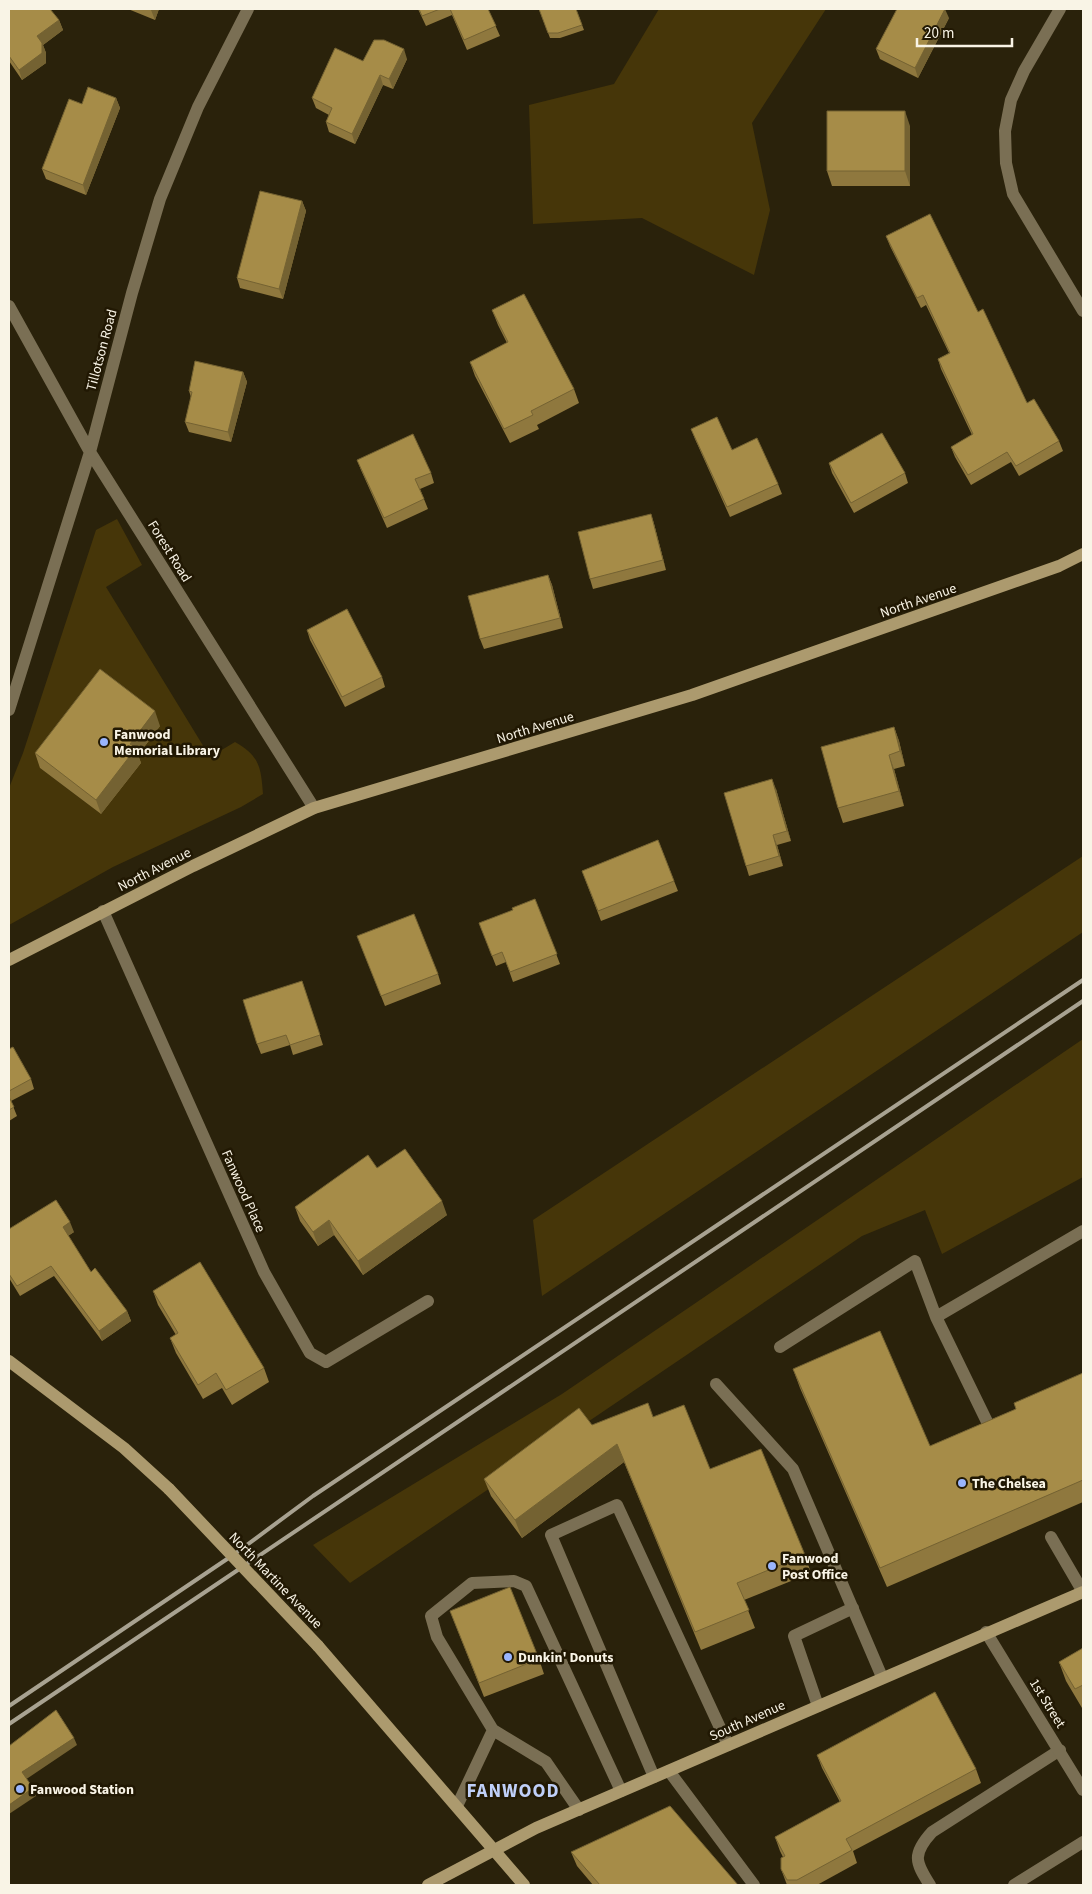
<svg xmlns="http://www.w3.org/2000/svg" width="1092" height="1894" viewBox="0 0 1092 1894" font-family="'Source Sans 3',sans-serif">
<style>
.green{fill:#463609;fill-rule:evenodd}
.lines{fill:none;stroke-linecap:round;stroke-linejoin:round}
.lane{stroke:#7a6f54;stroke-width:12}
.street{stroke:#7a6f54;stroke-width:12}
.secondary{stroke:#ac9a6e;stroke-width:12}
.rail{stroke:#a8a291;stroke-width:4}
.secondary-bridge{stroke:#ac9a6e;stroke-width:12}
.wall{fill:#8f783e}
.shaded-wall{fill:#746232}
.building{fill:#a68c48;stroke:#746232}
.poi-dot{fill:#9ab5fd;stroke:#211803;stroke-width:2}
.labels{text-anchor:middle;stroke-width:5;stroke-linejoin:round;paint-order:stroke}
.street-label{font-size:14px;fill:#f9f4e6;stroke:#211803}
.poi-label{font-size:14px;font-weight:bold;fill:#f9f4e6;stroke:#211803;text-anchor:start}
.district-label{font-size:19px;font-weight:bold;letter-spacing:1px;fill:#bfcff8;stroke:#211803}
</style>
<rect width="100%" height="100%" fill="#2a220b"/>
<!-- green -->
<path class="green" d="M 659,9 L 826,9 L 752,123 L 770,210 L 754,275 L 642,218 L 533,224 L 529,105 L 614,84 Z
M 117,519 L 142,565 L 106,587 L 210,757 L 235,742 C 260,756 261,768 263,794 L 241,807 L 113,867 L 9,925 L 9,788 L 23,753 L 96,530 ZM 135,759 L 141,763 L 101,814 L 40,768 Z
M 1083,856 L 1083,932 L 542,1296 L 533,1220 Z
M 1083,1039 L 1083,1177 L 942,1254 L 925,1210 L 862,1236 L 350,1583 L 313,1545 L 562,1394 Z"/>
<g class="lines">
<!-- lane -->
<path class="lane" d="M 103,911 L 264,1272 L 310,1353 L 326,1362 L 428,1301
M 936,1317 L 992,1432
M 780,1347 L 915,1261 L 936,1317 L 1083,1231
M 716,1384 L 793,1469 L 882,1677
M 1051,1537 L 1083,1592
M 818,1706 L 794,1636 L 853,1608
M 493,1730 L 546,1762 L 579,1810
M 669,1771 L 754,1885
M 654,1777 L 551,1535 L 617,1505 L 728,1745
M 457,1806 L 493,1730 L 437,1637 L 431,1616 L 472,1583 L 514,1581 L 526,1586 L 621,1791
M 930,1885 C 915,1862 912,1854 932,1832 L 1060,1750
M 1014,1885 L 1083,1842"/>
<!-- street -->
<path class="street" d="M 1060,9 L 1024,71 L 1011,100 L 1005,131 L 1006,163 L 1013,194 L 1083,311
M 9,306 L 90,452 L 314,808
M 9,710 L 90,452 L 132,293 L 160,199 L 198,107 L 248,9
M 986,1632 L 1083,1790"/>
<!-- secondary -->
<path class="secondary" d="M 9,960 L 193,866 L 314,808 L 692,695 L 1059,566 L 1083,554
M 9,1361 L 124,1448 L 169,1489
M 318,1646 L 524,1885
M 428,1885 L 536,1828 L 1083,1592"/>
<!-- rail -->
<path class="rail" d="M 9,1706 L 236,1553 L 313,1496 L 1083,980
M 9,1724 L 1083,1001"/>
<!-- secondary-bridge -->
<path class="secondary-bridge" d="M 169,1489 L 318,1646"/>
</g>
<!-- wall -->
<path class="wall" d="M 9,9 L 59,20 L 63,30 L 43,45 L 46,53 L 46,63 L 22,80 L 9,61 Z
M 128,9 L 159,9 L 155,20 Z
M 418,9 L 488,9 L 500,36 L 467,50 L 452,15 L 426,26 Z
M 539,9 L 576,9 L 584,30 L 560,38 L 550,38 Z
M 949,18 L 918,78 L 880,59 L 876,49 Z
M 407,59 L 393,89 L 383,85 L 355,144 L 329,132 L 326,122 L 329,115 L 316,108 L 312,98 L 363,61 Z
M 116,98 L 120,108 L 86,195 L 46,179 L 42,169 L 82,104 Z
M 910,126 L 910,186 L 832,186 L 827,171 Z
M 302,201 L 306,211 L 283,299 L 240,288 L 237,278 Z
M 886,236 L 978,312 L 1027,403 L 1059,441 L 1063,451 L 1019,476 L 1011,462 L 971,485 L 955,457 L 951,447 L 972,435 L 941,369 L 938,359 L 949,353 L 926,305 L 921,308 L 890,246 Z
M 492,310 L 574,389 L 579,403 L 537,425 L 539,429 L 510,443 L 475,376 L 470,362 L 507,343 L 498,325 Z
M 243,372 L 247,382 L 231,442 L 189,432 L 185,422 L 191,397 L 189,391 Z
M 691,429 L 732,450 L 778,484 L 782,494 L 730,517 L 695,439 Z
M 357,460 L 431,473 L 434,483 L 420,489 L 428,509 L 387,528 L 361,470 Z
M 829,463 L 905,473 L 908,483 L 854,513 L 832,473 Z
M 651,514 L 654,524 L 666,570 L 593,589 L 590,579 Z
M 548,575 L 552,585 L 563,628 L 484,649 L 480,639 Z
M 307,630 L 382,677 L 385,687 L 345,707 L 310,640 Z
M 160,726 L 138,755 L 141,763 L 101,814 L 40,768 L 35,753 Z
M 894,727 L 899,741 L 905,766 L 894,769 L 904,806 L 843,823 L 838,808 Z
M 776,789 L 791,841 L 777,845 L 783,866 L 749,876 L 746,866 Z
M 658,840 L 678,891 L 601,921 L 582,871 Z
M 535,899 L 560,964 L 513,982 L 506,962 L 496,966 L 479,923 L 513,910 Z
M 361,946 L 438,974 L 441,984 L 385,1006 Z
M 302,981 L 323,1045 L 293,1055 L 290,1045 L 261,1054 L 257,1044 Z
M 9,1049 L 31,1079 L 34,1089 L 11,1101 L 17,1116 L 9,1121 Z
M 377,1168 L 447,1215 L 363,1275 L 334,1235 L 318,1246 L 300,1221 L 295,1207 Z
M 9,1229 L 74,1232 L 68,1236 L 91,1272 L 127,1311 L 131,1321 L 102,1341 L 54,1276 L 20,1296 L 9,1278 Z
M 153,1291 L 264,1368 L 269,1382 L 232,1405 L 222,1388 L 203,1399 L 176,1353 L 170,1338 L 176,1335 L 158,1305 Z
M 793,1369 L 930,1446 L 1016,1409 L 1083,1373 L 1083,1502 L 887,1587 L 800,1388 Z
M 653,1417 L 805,1555 L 811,1573 L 744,1600 L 755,1628 L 701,1650 L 624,1462 L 522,1538 L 491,1496 L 484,1479 L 592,1425 Z
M 450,1611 L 539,1659 L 544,1674 L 484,1697 Z
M 1083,1648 L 1083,1707 L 1082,1708 L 1066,1681 L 1059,1662 Z
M 817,1755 L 976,1769 L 981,1783 L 853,1851 L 857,1863 L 817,1885 L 787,1885 L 781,1869 L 783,1857 L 780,1851 L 775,1837 L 840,1802 L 822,1768 Z
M 571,1852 L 738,1885 L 593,1885 L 577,1866 Z"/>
<!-- shaded-wall -->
<path class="shaded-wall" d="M 152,9 L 159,9 L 155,20 L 151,10 Z
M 945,9 L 949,18 L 918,78 L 915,68 Z
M 59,20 L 63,30 L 43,45 L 46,53 L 46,63 L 22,80 L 19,70 L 37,36 Z
M 404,49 L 407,59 L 393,89 L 389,79 Z
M 380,75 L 383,85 L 355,144 L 352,134 Z
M 116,98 L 120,108 L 86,195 L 83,185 Z
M 905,111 L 910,126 L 910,186 L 905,171 Z
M 302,201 L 306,211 L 283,299 L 279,289 Z
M 243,372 L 247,382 L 231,442 L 228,432 Z
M 651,514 L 654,524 L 666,570 L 663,560 Z
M 548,575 L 552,585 L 563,628 L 560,618 Z
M 155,711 L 160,726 L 138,755 L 141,763 L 101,814 L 96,800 L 130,744 Z
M 894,727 L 899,741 L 905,766 L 900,751 Z
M 889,755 L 894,769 L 904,806 L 899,791 Z
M 772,779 L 776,789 L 791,841 L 787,831 Z
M 773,835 L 777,845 L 783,866 L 779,856 Z
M 442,1201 L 447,1215 L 363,1275 L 358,1261 Z
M 329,1220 L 334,1235 L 318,1246 L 313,1232 Z
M 70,1222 L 74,1232 L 66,1237 L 63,1227 Z
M 127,1311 L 131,1321 L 102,1341 L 99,1331 Z
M 617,1444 L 624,1462 L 522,1538 L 515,1520 Z
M 74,1738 L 77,1745 L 25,1780 L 22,1772 Z
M 33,1788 L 36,1796 L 9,1814 L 9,1805 Z"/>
<!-- building -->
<path class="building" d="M 9,9 L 50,9 L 59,20 L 37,36 L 42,43 L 42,53 L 19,70 L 9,56 Z
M 419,9 L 440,9 L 422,16 Z
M 450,9 L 488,9 L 496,26 L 464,40 Z
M 539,9 L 576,9 L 582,25 L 558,33 L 548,33 Z
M 897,9 L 945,9 L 915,68 L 876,49 Z
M 374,40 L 384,40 L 404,49 L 389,79 L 380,75 L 352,134 L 326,122 L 332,108 L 312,98 L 335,48 L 363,61 Z
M 88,87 L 116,98 L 83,185 L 42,169 L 69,99 L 82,104 Z
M 827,111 L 905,111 L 905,171 L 827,171 Z
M 260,191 L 302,201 L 279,289 L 237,278 Z
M 930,214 L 978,312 L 983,309 L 1027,403 L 1034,399 L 1059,441 L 1016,466 L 1007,452 L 968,475 L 951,447 L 973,434 L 938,359 L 950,353 L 923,295 L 917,298 L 886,236 Z
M 524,294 L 574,389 L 531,411 L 533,415 L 504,429 L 470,362 L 508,342 L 492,310 Z
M 195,361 L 243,372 L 228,432 L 185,422 L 192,392 L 189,391 Z
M 717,417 L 732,450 L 757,438 L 778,484 L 727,507 L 691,429 Z
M 882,433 L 905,473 L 851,503 L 829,463 Z
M 413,434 L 431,473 L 415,479 L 424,499 L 384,518 L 357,460 Z
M 651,514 L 663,560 L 590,579 L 578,532 Z
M 548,575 L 560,618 L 480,639 L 468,596 Z
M 347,609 L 382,677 L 342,697 L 307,630 Z
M 100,669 L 155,711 L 130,744 L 136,748 L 96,800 L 35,753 Z
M 894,727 L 900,751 L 889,755 L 899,791 L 838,808 L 821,747 Z
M 772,779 L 787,831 L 773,835 L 779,856 L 746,866 L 724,793 Z
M 658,840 L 674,881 L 598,911 L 582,871 Z
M 535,899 L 557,954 L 510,972 L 502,952 L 492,956 L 479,923 L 513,910 L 512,908 Z
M 414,914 L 438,974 L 381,996 L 357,936 Z
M 302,981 L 320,1035 L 290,1045 L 286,1035 L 257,1044 L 243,1000 Z
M 13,1047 L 31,1079 L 9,1091 L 9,1049 Z
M 9,1097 L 14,1107 L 9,1110 Z
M 405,1149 L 442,1201 L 358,1261 L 329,1220 L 313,1232 L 295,1207 L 368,1155 L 377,1168 Z
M 56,1200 L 70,1222 L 63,1227 L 91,1272 L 95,1268 L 127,1311 L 99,1331 L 51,1266 L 17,1286 L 9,1274 L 9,1229 Z
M 200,1262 L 264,1368 L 226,1390 L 216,1373 L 198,1385 L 170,1338 L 178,1333 L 153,1291 Z
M 880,1331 L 930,1446 L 1016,1409 L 1014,1403 L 1083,1373 L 1083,1480 L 880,1568 L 793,1369 Z
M 648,1403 L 653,1417 L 684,1405 L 710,1469 L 761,1449 L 805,1555 L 737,1583 L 749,1610 L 695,1632 L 617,1444 L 515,1520 L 484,1479 L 579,1408 L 592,1425 Z
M 510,1587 L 539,1659 L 479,1683 L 450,1611 Z
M 1083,1648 L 1083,1685 L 1075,1689 L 1059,1662 Z
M 935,1692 L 976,1769 L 846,1839 L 852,1850 L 797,1880 L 787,1880 L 781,1869 L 781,1858 L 785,1856 L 775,1837 L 841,1801 L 817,1755 Z
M 56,1710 L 74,1738 L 22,1772 L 33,1788 L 9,1805 L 9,1746 Z
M 670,1806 L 738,1885 L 600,1885 L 571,1852 Z"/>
<!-- markers -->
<g class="poi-dot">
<circle cx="104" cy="742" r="5"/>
<circle cx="962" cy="1483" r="5"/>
<circle cx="772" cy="1566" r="5"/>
<circle cx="508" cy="1657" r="5"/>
<circle cx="20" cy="1789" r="5"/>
</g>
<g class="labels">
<!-- street labels -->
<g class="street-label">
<text transform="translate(101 350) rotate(-75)" y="5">Tillotson Road</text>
<text transform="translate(170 551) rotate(58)" y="5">Forest Road</text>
<text transform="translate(918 600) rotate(-19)" y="5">North Avenue</text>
<text transform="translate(535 727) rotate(-17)" y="5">North Avenue</text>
<text transform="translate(154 869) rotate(-27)" y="5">North Avenue</text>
<text transform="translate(244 1191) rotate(66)" y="5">Fanwood Place</text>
<text transform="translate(276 1580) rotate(46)" y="5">North Martine Avenue</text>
<text transform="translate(1048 1703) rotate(58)" y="5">1st Street</text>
<text transform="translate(747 1720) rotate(-24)" y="5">South Avenue</text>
</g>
<!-- poi labels -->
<g class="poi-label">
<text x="114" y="739">Fanwood<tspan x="114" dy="16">Memorial Library</tspan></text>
<text x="972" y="1488">The Chelsea</text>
<text x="782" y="1563">Fanwood<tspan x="782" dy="16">Post Office</tspan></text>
<text x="518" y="1662">Dunkin' Donuts</text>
<text x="30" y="1794">Fanwood Station</text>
</g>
<!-- district labels -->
<g class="district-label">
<text x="513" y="1797">FANWOOD</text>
</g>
</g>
<!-- border -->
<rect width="1092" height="1894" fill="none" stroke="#f9f4e6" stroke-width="20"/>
<!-- scale -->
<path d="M917 38v8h95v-8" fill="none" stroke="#f9f4e6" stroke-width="2.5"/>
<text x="924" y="38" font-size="15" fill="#f9f4e6" stroke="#211803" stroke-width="4" paint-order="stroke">20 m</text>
</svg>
